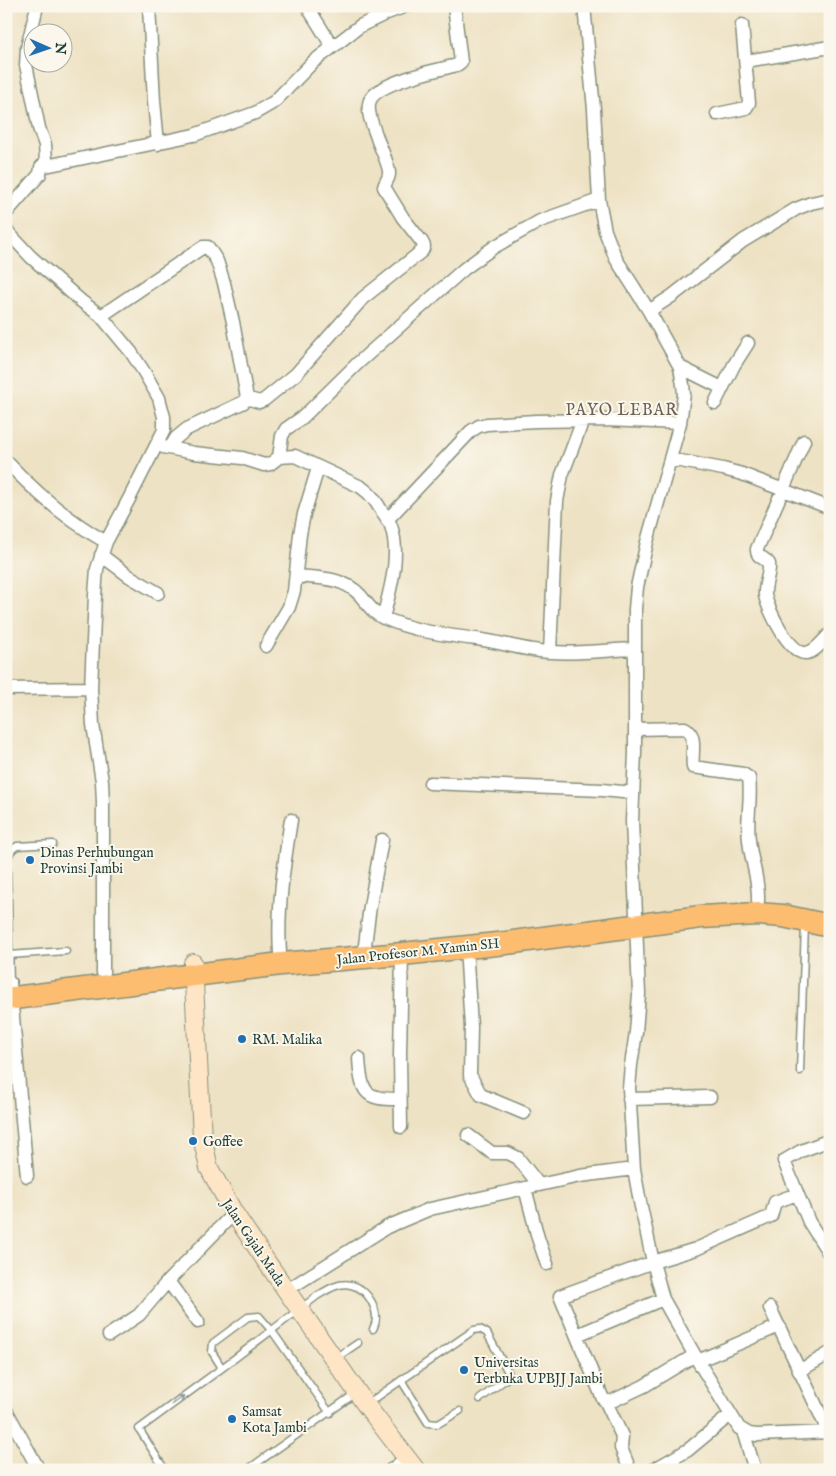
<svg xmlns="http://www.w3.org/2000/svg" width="836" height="1476" viewBox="0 0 836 1476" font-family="'IM FELL English',serif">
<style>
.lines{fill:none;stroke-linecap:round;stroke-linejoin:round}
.lane-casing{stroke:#86907c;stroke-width:9}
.street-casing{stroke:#86907c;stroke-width:15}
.secondary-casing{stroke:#86907c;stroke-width:20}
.highway-casing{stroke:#86907c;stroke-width:25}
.lane{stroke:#fff;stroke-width:6}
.street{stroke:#fff;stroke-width:12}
.secondary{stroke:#fee5c5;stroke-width:18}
.highway{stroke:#fcbd6f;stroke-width:22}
.oneway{stroke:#8f9e9a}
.poi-dot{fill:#1f6fb2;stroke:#fbf7ec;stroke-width:2}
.labels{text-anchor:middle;stroke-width:4;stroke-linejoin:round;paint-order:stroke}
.poi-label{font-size:14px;fill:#1f3d34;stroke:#fbf7ec;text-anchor:start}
.street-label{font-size:14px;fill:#1f3d34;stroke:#fbf7ec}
.quarter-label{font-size:16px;letter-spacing:1px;fill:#6c6157;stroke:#fbf7ec}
</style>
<rect width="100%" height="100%" fill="#fbf7ec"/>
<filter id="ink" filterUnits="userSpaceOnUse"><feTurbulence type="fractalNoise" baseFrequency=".02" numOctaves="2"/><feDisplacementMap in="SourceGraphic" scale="10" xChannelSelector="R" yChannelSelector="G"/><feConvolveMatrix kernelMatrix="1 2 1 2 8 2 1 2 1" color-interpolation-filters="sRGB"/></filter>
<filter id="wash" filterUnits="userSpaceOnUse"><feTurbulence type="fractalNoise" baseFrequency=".0096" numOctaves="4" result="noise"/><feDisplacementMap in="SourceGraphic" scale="20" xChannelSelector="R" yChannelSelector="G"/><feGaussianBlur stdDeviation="1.12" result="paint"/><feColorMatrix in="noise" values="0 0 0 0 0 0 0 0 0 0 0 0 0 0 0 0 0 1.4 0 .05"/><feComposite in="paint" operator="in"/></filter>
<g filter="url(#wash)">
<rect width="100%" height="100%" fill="#eee2c4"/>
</g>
<g filter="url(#ink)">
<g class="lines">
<defs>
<path id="lane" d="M 9,955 L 66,951
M 10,983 L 7,862 C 9,855 10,850 17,846 L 53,844
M 800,1071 L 805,924
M 336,1358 L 358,1343
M 222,1368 L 212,1352 L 213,1343 L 248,1317 L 259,1316 L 272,1331 L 330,1413
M 401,1380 L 428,1423 L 438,1424 L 460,1411
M 367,1404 L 474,1330 L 480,1329 L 487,1333 L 508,1372 L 506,1379 L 480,1399
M 165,1470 L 139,1429 L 222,1368 L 317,1296 C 327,1290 338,1282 351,1285 C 368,1288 382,1313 373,1329
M 247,1470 L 356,1393"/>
<path id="street" d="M 149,6 L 154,101 L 158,144
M 307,6 L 332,46
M 584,6 L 594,109 L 599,200 L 605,231 L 616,259 L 649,311 L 680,367 L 683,385 L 684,394 L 680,423 L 647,542 L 637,587 L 635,609 L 635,753 L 632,821 L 636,914
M 746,61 L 830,47
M 717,114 L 746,108 L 749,103 L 742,25
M 41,167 L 194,135 L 255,113 L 274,102 L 313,62 L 360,26 L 387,13 L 406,6
M 6,213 L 40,174 L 41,167 L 46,162 L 45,145 L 39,128 L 26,65 L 27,48 L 37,6
M 6,230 L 31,257 L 81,301 L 101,316 L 131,352 L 144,372 L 159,398 L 164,417 L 164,430 L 129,499 L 106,542 L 97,569 L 95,595 L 91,688 L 93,725 L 102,781 L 103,803 L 103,973
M 649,311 L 672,296 L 743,241 L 796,209 L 811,203 L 830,199
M 101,316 L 203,247 L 208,247 L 217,261 L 224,283 L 233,322 L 247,398 L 244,402 L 187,429 L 176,438 L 170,448
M 680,367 L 722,388
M 247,398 L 259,402 L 264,400 L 296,374 L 363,298 L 422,251 L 424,246 L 422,242 L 403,218 L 384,187 C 385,182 389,179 389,174 C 390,168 381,148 378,141 C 375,130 367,116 369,104 C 371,83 438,70 457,65 L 461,62 L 454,6
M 715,403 L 734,365 L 748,343
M 804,441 L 757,549 C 756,558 765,557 769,564 C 770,574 764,584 765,595 C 767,608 790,655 806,653 C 816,652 823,640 830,634
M 163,447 L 194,453 L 242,458 L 264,465 L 270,464 L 279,457 L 295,456 L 361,487 C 371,494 375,500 381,510 C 385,515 389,521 391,526 C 401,555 390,590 383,618
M 279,457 L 282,436 L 286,429 L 303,417 L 358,363 L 464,269 L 494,247 L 540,221 L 599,200
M 670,459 L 723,469 L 742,474 L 830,508
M 6,461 C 35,492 69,521 106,542
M 387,520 L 471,431 L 479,426 L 487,424 L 536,421 L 604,420 L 680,423
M 101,555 L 129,576 L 158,593
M 296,576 C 319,578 343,577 360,595 C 367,603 373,614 384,618 C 413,631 445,635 476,639 C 501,642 526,651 551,652 C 579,654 607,650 635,649
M 266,646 L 289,607 L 294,591 L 300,534 L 304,514 L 318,468
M 550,652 L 557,501 L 562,475 L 583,420
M 6,689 L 91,688
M 635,729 L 685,728 C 698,735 691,754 693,767 L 743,774 L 749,778 C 752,799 746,819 749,840 C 751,862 759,878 758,901
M 430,783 L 602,790 L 633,793
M 636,924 L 639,994 L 636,1032 L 631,1065 L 629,1088 L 634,1169 L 640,1202 L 653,1262 L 663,1299 L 698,1361 L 739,1428 L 749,1434 L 757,1435 L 830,1432
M 365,945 L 370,906 L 382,840
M 466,947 L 471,1027 L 470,1075 L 481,1095 L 524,1113
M 280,953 C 277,908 284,864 291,820
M 10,983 L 27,1176
M 359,1058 C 361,1092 364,1100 400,1099
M 629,1099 L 710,1097
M 401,1127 L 400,1055 L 402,954
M 468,1135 L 492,1153 L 508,1153 L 518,1158 L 539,1185
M 830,1140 L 801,1151 L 784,1161 L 809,1222 L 830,1255
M 525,1188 L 538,1238 L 547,1264
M 168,1281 L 198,1322
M 287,1290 L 387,1227 L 430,1209 L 580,1176 L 634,1169
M 770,1308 L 830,1435
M 109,1335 L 139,1315 L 168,1281 L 234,1213
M 577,1335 L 663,1299
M 695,1355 L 644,1386 L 610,1402 L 603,1399 L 560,1296 L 653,1262 L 696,1249 L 771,1216 L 775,1202 L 797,1194
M 698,1361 L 779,1326
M 799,1371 L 830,1353
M 606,1402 L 622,1436 L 621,1448 L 630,1470
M 6,1410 L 39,1470
M 743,1431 L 755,1470
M 391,1470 L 408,1457
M 653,1470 L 688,1450 L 730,1415"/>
<path id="secondary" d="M 193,963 L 202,1137 L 209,1168 L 234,1213 L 266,1261 L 366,1405 L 416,1470"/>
<path id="highway" d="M 6,999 L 281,964 L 402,954 L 506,943 L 701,917 L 758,914 L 783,916 L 830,926"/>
</defs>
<!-- lane casing -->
<use href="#lane" class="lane-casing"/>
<!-- street casing -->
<use href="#street" class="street-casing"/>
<!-- secondary casing -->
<use href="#secondary" class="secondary-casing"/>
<!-- highway casing -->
<use href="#highway" class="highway-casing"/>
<!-- lane -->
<use href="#lane" class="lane"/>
<!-- street -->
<use href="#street" class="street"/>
<!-- secondary -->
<use href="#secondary" class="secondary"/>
<!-- highway -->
<use href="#highway" class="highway"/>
</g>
<!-- one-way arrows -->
<defs><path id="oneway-shaft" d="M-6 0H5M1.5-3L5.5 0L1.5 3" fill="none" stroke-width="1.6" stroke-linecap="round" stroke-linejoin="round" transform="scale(1.25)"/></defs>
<use class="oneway" href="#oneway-shaft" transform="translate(178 1400) rotate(-36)"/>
</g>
<!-- markers -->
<g class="poi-dot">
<circle cx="30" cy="860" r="5"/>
<circle cx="242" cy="1039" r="5"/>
<circle cx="193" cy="1141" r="5"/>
<circle cx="464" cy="1370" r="5"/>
<circle cx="232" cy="1419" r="5"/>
</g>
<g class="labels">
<!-- poi labels -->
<g class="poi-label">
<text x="40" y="857">Dinas Perhubungan<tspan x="40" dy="16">Provinsi Jambi</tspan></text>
<text x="252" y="1044">RM. Malika</text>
<text x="203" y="1146">Goffee</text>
<text x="474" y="1367">Universitas<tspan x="474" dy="16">Terbuka UPBJJ Jambi</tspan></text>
<text x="242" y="1416">Samsat<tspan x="242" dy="16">Kota Jambi</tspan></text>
</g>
<!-- street labels -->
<g class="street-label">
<text transform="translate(418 951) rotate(-6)" y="5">Jalan Profesor M. Yamin SH</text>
<text transform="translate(254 1242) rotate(56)" y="5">Jalan Gajah Mada</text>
</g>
<!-- quarter labels -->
<g class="quarter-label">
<text x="622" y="415">PAYO LEBAR</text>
</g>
</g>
<!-- margin -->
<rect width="836" height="1476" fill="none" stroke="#fbf7ec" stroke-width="25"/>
<!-- north arrow -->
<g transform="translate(48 48) rotate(92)"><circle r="24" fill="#fbf7ec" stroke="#a3ada2"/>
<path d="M0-4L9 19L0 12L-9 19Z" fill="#1f6fb2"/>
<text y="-8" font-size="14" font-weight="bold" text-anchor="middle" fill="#1f3d34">N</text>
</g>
</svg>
